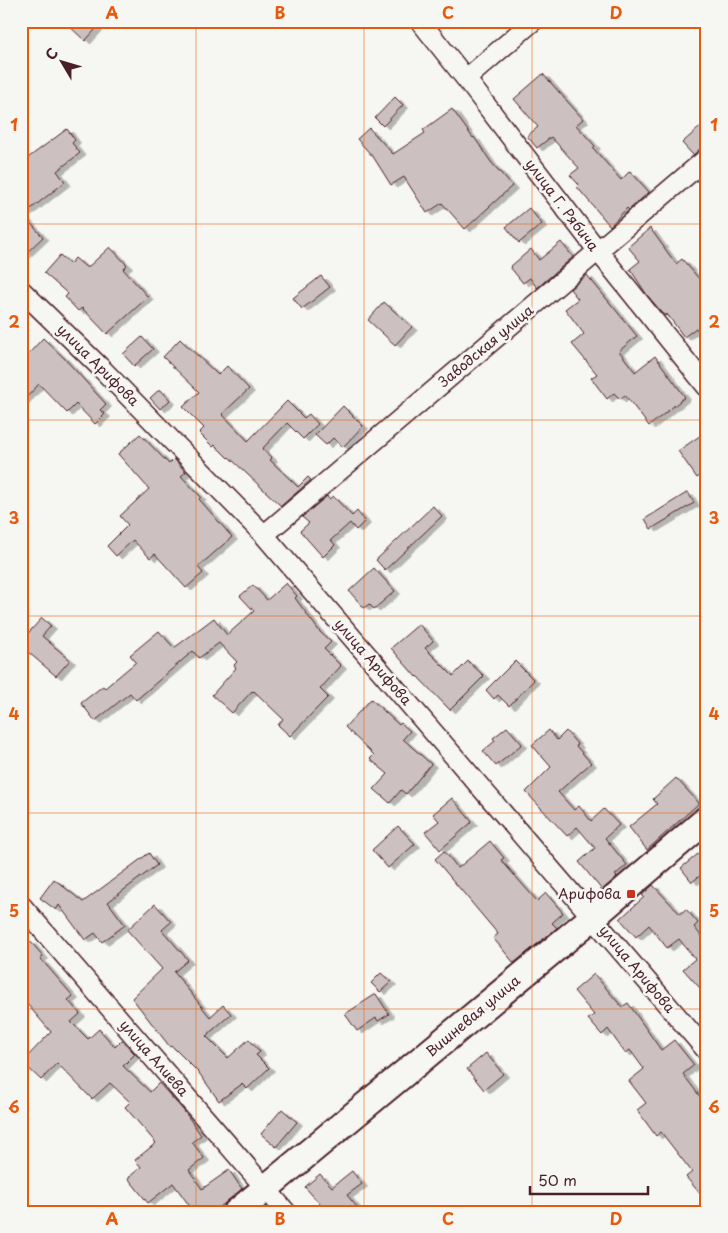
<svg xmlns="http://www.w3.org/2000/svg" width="728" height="1233" viewBox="0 0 728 1233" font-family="'Playpen Sans',sans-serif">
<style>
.building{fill:#ccc1c0;stroke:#4a1f2b;filter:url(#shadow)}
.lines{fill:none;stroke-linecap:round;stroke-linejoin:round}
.street-casing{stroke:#4a1f2b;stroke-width:22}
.secondary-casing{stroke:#4a1f2b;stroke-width:30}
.street{stroke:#f6f6f2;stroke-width:19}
.secondary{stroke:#f6f6f2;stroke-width:26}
.grid{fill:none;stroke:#e8590c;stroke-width:1;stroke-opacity:0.55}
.poi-dot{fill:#c8321e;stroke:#f6f6f2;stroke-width:2}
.labels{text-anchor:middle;stroke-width:5;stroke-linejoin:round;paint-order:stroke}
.street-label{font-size:14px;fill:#4a1f2b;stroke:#f6f6f2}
.poi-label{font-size:14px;fill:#4a1f2b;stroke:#f6f6f2;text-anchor:end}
.neatline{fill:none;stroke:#e8590c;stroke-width:2}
.grid-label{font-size:16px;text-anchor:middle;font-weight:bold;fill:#e8590c}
</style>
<defs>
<filter id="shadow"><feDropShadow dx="5.5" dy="3" stdDeviation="0" flood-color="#0004"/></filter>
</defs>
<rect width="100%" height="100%" fill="#f6f6f2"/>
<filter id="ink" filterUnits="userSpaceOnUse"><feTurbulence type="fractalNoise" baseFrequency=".02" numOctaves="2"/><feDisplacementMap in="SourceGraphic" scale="10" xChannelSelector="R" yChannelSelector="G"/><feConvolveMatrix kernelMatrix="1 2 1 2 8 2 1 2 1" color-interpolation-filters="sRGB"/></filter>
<g filter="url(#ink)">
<!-- building -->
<path class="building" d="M 64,21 L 103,21 L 85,41 Z
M 543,74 L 583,119 L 576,125 L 595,146 L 593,148 L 621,180 L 630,171 L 649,192 L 629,210 L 627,208 L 610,226 L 577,187 L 579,185 L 570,175 L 579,168 L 551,137 L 537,148 L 527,136 L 538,127 L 514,99 Z
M 395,97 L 403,105 L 383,126 L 375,118 Z
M 452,109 L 473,138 L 474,137 L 491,162 L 512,186 L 465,229 L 442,203 L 427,213 L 404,177 L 391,185 L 374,158 L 357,139 L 369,128 L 393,154 L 425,133 L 423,130 Z
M 707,121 L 707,147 L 700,149 L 693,155 L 682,143 Z
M 67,129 L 75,140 L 72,143 L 80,153 L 57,171 L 65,182 L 23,215 L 43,237 L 21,258 L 21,163 Z
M 529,208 L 542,224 L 519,243 L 506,227 Z
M 650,228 L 676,264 L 682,259 L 707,288 L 707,343 L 696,328 L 684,337 L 667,314 L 665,316 L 647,295 L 630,269 L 640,261 L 628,247 Z
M 561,242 L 573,257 L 537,288 L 530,278 L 523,283 L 510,267 L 531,249 L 539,260 Z
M 110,247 L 127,265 L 123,269 L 148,297 L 107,334 L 82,308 L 78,311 L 65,297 L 68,294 L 44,273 L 60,255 L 70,264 L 75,258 L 87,268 Z
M 587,275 L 637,336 L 619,351 L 635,372 L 655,356 L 685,397 L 649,426 L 625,395 L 620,399 L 614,393 L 607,399 L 591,378 L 597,374 L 572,344 L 584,334 L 565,309 L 578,299 L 570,289 Z
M 321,276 L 330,287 L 302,309 L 293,298 Z
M 384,302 L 412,327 L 395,345 L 368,320 Z
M 142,337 L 153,349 L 134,366 L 123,354 Z
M 43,338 L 64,358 L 106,404 L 100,410 L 105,414 L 95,424 L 76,404 L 67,413 L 39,384 L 21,403 L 21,362 Z
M 180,339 L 218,375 L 227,366 L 249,389 L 222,414 L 248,441 L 287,401 L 304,418 L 309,414 L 318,424 L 303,439 L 287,423 L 262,449 L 272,458 L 270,460 L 298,487 L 308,477 L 311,480 L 281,506 L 229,457 L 228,458 L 215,445 L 213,447 L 199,433 L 204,428 L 183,407 L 199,392 L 163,357 Z
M 160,389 L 170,400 L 160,409 L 150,398 Z
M 343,406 L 363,426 L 343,447 L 333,438 L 326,445 L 315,435 Z
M 707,431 L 707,471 L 697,478 L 678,451 Z
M 140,434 L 169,464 L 174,459 L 186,472 L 181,476 L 201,497 L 199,499 L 232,537 L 198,567 L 203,573 L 186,588 L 155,554 L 150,558 L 133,540 L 116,556 L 107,546 L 128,525 L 120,516 L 149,489 L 118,454 Z
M 688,492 L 694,503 L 651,529 L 645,519 Z
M 327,496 L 329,499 L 333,496 L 352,516 L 357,511 L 365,521 L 356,530 L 350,523 L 331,540 L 335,545 L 323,557 L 300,531 L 309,523 L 302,517 Z
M 433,506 L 442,516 L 385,570 L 376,560 Z
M 374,568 L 395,591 L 374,609 L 369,604 L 364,608 L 349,591 Z
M 286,583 L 297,596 L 295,598 L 320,632 L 331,642 L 324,649 L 341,666 L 320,689 L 328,697 L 290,736 L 278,725 L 283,719 L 254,691 L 253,692 L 252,691 L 232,713 L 212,695 L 236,668 L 234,665 L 237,662 L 219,643 L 199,658 L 193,651 L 136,700 L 130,693 L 95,721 L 81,703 L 103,686 L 105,688 L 136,662 L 130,655 L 159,631 L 174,648 L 214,618 L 227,635 L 254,611 L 240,596 L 253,585 L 267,600 Z
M 42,618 L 51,626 L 42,636 L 70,660 L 56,676 L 21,646 L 21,641 Z
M 419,624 L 433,641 L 425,648 L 453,676 L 468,661 L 484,676 L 450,710 L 417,676 L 416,677 L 391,648 Z
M 515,661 L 534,680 L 509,706 L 498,695 L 494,699 L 486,690 Z
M 371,699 L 399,725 L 401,723 L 410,731 L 403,739 L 431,764 L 406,794 L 401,790 L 390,803 L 374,789 L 388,774 L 370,759 L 374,755 L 345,727 Z
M 507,727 L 522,744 L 496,766 L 483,751 L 495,741 L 493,738 Z
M 549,730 L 557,740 L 566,731 L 578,745 L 576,746 L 591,763 L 558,792 L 574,810 L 579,806 L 591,821 L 604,809 L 619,825 L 605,838 L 627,865 L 615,875 L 617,877 L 602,890 L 579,862 L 595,848 L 577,827 L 567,836 L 526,792 L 551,767 L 532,745 Z
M 676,778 L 699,803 L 647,850 L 629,827 L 657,804 L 653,799 Z
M 452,798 L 472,822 L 440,850 L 425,832 L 439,821 L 433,814 Z
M 398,826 L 415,844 L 388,868 L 372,850 Z
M 490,841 L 504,858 L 501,860 L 537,901 L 546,893 L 563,913 L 552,923 L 557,928 L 514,963 L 493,938 L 498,934 L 435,859 L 444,851 L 458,868 Z
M 149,853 L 157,865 L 108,902 L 125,925 L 102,942 L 95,933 L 85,940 L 59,905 L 56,910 L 40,898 L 54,879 L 83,902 Z
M 698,854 L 707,866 L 707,870 L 692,882 L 681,868 Z
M 653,885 L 680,914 L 686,909 L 698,923 L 694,927 L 707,943 L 707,996 L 683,969 L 695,959 L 679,939 L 667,948 L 649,925 L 636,937 L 620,919 L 644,897 L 642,895 Z
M 155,904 L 171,922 L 162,930 L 188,960 L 174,972 L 210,1017 L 223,1005 L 231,1014 L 206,1036 L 228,1058 L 249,1039 L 260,1052 L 256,1055 L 269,1068 L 247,1089 L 242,1084 L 219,1101 L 199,1073 L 172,1046 L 170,1047 L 132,998 L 162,969 L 127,930 Z
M 30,941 L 43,956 L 40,958 L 73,996 L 68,1000 L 80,1014 L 71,1022 L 88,1039 L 99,1029 L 115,1047 L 122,1040 L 135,1054 L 123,1066 L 150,1092 L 159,1083 L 184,1111 L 201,1135 L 192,1142 L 204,1158 L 189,1170 L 202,1189 L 229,1170 L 242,1189 L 214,1212 L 194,1212 L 173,1183 L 148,1203 L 128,1178 L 141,1167 L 135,1160 L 156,1143 L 125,1107 L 130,1102 L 110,1083 L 92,1099 L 57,1063 L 41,1080 L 22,1062 L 51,1032 L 21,997 L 21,948 Z
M 381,973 L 391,982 L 380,992 L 371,983 Z
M 594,974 L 622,1007 L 628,1003 L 661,1050 L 674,1040 L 694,1065 L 683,1074 L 707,1106 L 707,1202 L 686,1177 L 692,1172 L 661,1132 L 656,1136 L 637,1110 L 646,1103 L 629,1081 L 644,1069 L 630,1050 L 625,1053 L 608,1029 L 602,1035 L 588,1019 L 594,1015 L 574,991 Z
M 376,994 L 389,1014 L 378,1021 L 376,1018 L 357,1031 L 345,1014 Z
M 486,1053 L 503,1074 L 484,1090 L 467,1069 Z
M 282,1109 L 297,1122 L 276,1147 L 261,1134 Z
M 352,1171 L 362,1184 L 347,1195 L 361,1212 L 327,1212 L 305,1187 L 320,1174 L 332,1187 Z"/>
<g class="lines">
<defs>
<path id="street" d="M 420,21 L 466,79 L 598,251 L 707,387
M 466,79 L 533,21
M 21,290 L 99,366 L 264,535 L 707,1051
M 264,535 L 707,158
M 21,905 L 286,1212"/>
<path id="secondary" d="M 237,1212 L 593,917 L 707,819"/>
</defs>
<!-- street casing -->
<use href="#street" class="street-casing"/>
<!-- secondary casing -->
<use href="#secondary" class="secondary-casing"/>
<!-- street -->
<use href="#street" class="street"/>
<!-- secondary -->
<use href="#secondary" class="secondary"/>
</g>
</g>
<!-- grid -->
<path class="grid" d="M 196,21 L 196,1212M 364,21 L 364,1212M 532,21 L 532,1212M 21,224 L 707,224M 21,420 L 707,420M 21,616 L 707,616M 21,813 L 707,813M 21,1009 L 707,1009"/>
<!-- markers -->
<rect class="poi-dot" x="626" y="889" width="10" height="10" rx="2.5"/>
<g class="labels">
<!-- street labels -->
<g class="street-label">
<text transform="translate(562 205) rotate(53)" y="5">улица Г. Рябича</text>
<text transform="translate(486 346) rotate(-40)" y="5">Заводская улица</text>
<text transform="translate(98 365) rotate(45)" y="5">улица Арифова</text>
<text transform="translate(373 662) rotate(49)" y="5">улица Арифова</text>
<text transform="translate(637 969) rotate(50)" y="5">улица Арифова</text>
<text transform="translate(473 1016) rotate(-40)" y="5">Вишневая улица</text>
<text transform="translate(154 1058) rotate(49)" y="5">улица Алиева</text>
</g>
<!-- poi labels -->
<g class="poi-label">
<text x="621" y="899">Арифова</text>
</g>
</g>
<!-- margin -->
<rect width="728" height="1233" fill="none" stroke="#f6f6f2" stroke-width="55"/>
<!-- north arrow -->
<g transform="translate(62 62) rotate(308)" stroke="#f6f6f2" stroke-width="4" paint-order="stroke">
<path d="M0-4L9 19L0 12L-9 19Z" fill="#4a1f2b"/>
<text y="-8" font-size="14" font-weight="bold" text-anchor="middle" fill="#4a1f2b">С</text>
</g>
<!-- scale -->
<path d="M530 1186v8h118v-8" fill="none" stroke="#4a1f2b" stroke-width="2.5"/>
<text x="538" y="1186" font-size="15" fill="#4a1f2b" stroke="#f6f6f2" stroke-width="4" paint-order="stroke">50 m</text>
<rect x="28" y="28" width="672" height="1178" class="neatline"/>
<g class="grid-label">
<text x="112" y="19">A</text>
<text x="280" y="19">B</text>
<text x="448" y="19">C</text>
<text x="616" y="19">D</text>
<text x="14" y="131">1</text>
<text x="714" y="131">1</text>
<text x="14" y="328">2</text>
<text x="714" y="328">2</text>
<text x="14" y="524">3</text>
<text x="714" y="524">3</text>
<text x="14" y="720">4</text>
<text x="714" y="720">4</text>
<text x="14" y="917">5</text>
<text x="714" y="917">5</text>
<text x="14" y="1113">6</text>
<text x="714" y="1113">6</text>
<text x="112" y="1225">A</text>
<text x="280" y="1225">B</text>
<text x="448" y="1225">C</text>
<text x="616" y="1225">D</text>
</g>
</svg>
